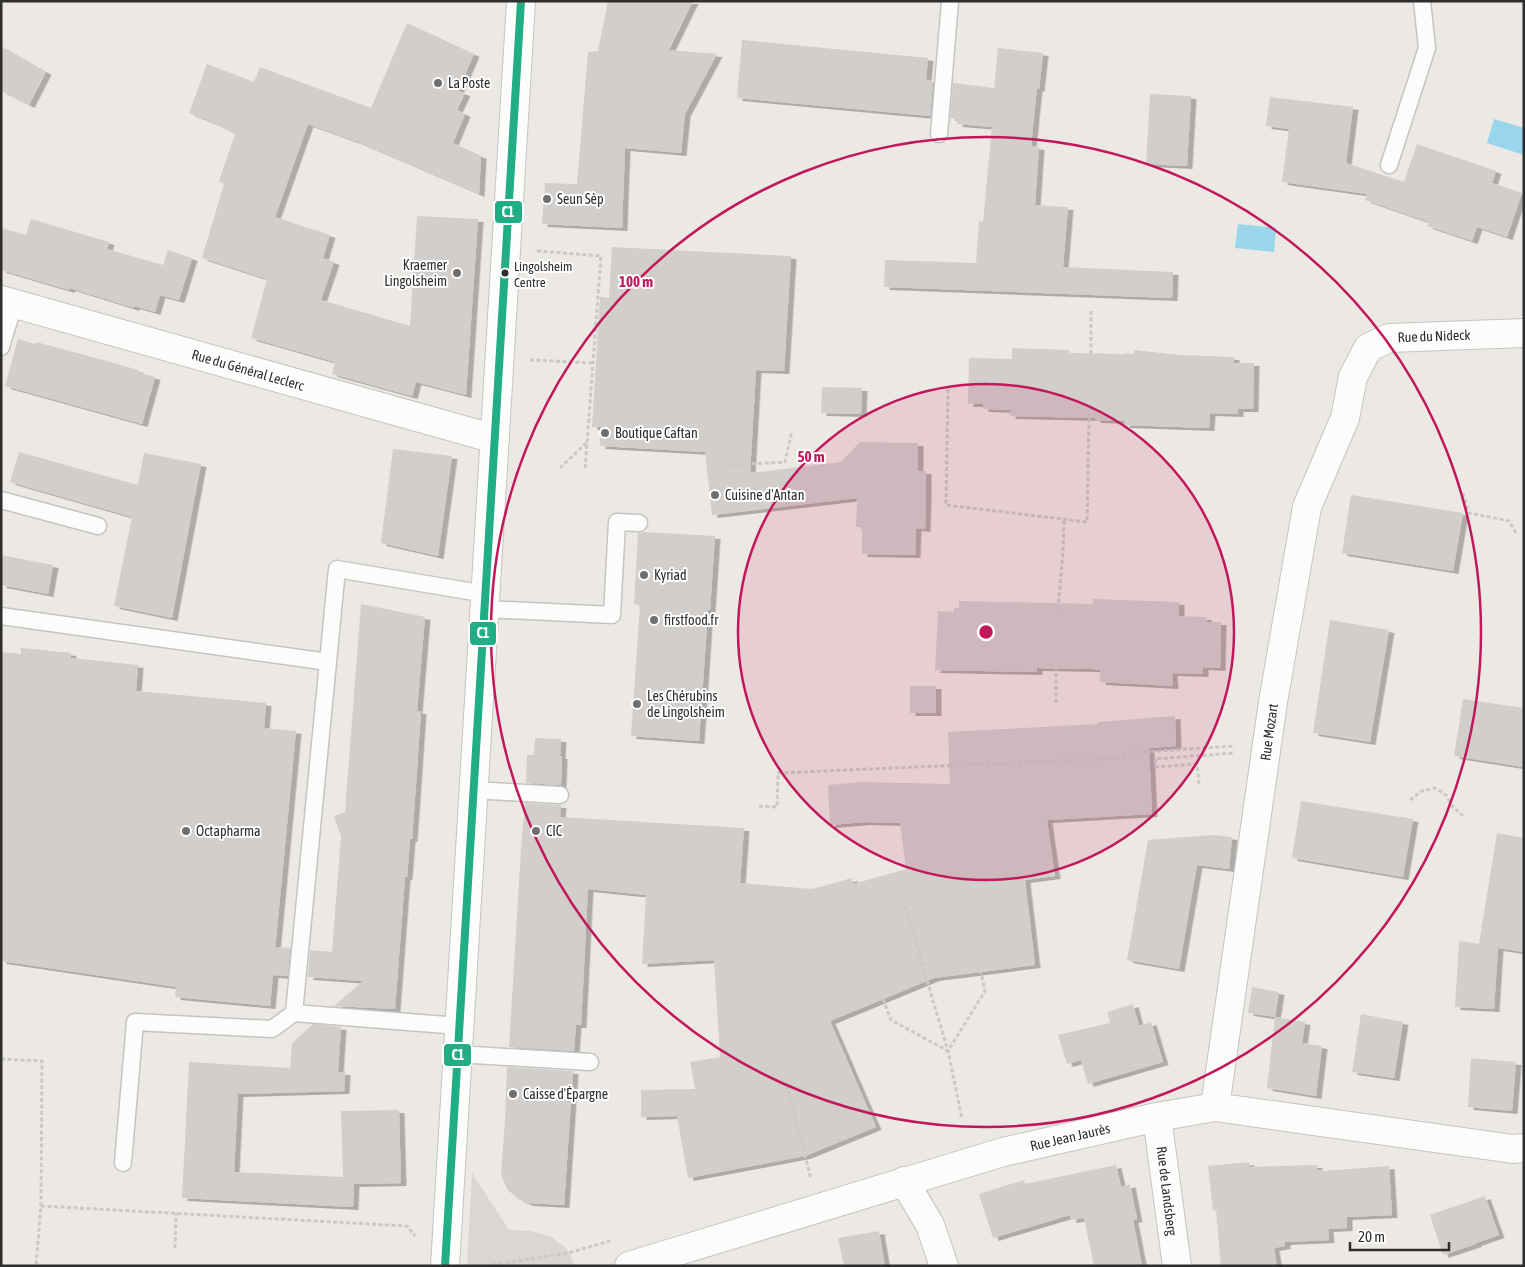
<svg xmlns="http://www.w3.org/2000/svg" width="1525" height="1267" viewBox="0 0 1525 1267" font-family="'Asap Condensed',sans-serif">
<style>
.plaza{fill:#dad6d2}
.water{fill:#99d6ec}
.building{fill:#d1cecb;filter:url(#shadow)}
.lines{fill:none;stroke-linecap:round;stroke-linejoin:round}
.lane-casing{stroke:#c5c4c5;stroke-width:19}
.street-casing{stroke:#c5c4c5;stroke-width:30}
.secondary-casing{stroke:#c5c4c5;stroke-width:30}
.path{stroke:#c9c9c8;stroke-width:3;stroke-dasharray:4 2.5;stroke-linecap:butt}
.lane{stroke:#fcfcfb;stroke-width:16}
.street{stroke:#fcfcfb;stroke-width:28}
.secondary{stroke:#fcfcfb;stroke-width:28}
.bus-1-casing{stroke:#fff;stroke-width:11}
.bus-1{stroke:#22ae84;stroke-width:8}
.ring{fill:none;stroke:#c2185b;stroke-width:2.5}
.poi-dot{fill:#706f6e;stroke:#fff;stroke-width:2}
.bus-dot{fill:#2e2e2e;stroke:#fff;stroke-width:2}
.labels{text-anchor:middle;stroke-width:4;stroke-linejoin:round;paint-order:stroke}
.bus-label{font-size:13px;fill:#2e2e2e;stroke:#fff;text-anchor:start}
.poi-label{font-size:14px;fill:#2e2e2e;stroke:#fff;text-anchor:start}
.street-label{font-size:14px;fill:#2e2e2e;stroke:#fff}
.centre{fill:#c2185b;stroke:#fff;stroke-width:2.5}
.ring-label{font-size:15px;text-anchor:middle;font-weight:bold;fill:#c2185b;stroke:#fff;stroke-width:4;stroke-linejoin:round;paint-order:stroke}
.line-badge{stroke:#fff;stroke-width:2}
.badge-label{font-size:14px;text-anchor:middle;font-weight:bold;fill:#fff}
</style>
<defs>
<filter id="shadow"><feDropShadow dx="5.5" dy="3" stdDeviation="0" flood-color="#0004"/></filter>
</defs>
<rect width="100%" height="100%" fill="#ece8e4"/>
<!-- plaza -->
<path class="plaza" d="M 472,1173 L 509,1230 L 529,1231 L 550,1236 L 567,1249 L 575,1266 L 467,1266 Z"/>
<!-- water -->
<path class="water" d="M 1494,119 L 1524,128 L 1524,155 L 1487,143 Z
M 1238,224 L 1276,228 L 1274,252 L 1235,248 Z"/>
<!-- building -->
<path class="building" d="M 608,1 L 693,1 L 669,50 L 717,54 L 685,114 L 681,153 L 625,148 L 622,228 L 542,224 L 545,183 L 577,184 L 588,52 L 598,51 Z
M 407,23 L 474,54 L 458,91 L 465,93 L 457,110 L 465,114 L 453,143 L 481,156 L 479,194 L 358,142 L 308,124 L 275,217 L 330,235 L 323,258 L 334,262 L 321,300 L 410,326 L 417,216 L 478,219 L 466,395 L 416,382 L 412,396 L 332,374 L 335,362 L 251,338 L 267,279 L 202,258 L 224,184 L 219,181 L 235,134 L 214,123 L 189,113 L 207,64 L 254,82 L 260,67 L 371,108 Z
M 742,40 L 928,58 L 926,80 L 933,81 L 930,116 L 737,98 Z
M 1,46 L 46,72 L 29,105 L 1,91 Z
M 998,48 L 1043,53 L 1039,89 L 1037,88 L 1031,146 L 1039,147 L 1035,205 L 1068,207 L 1063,267 L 1173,272 L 1172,298 L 884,287 L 885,260 L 976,263 L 979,221 L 983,222 L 992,127 L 957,124 L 957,119 L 950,118 L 953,83 L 994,88 Z
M 1150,94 L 1191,96 L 1187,166 L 1146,164 Z
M 1270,97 L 1353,107 L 1346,163 L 1404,182 L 1417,144 L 1496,171 L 1492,183 L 1522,193 L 1507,237 L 1477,227 L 1472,241 L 1427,226 L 1429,222 L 1365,200 L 1367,194 L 1282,182 L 1289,129 L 1266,126 Z
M 31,219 L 109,242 L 107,249 L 163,265 L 168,250 L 192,258 L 179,300 L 160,295 L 155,312 L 134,306 L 134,308 L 70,288 L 69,290 L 1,270 L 1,228 L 26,235 Z
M 612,247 L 791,256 L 784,371 L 756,370 L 750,473 L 841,462 L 860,442 L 918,443 L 918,471 L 926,471 L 926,500 L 925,529 L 916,528 L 915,555 L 862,554 L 862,527 L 856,527 L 857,498 L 712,515 L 705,452 L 600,446 L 601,427 L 592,427 L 600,297 L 609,298 Z
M 18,339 L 35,344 L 36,342 L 103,360 L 138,370 L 137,372 L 155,377 L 142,424 L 5,386 Z
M 1012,348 L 1069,350 L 1069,353 L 1126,354 L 1126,353 L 1134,354 L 1134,350 L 1180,355 L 1234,357 L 1234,363 L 1254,363 L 1253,409 L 1238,409 L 1238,414 L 1210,413 L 1209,428 L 1124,425 L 1125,421 L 1095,420 L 1095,418 L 1010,416 L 1011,410 L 983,409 L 983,404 L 968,404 L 969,358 L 1012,359 Z
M 822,387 L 862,388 L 861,414 L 821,413 Z
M 393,449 L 452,456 L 438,556 L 381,543 Z
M 19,452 L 138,485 L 144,453 L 201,464 L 172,618 L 114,606 L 132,517 L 10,482 Z
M 1351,495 L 1463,513 L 1453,571 L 1342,553 Z
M 644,532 L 715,536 L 710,610 L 708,610 L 699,741 L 631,736 L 640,605 L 634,604 L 638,533 Z
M 1,555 L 53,565 L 48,594 L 1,585 Z
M 1093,599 L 1179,602 L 1179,616 L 1206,617 L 1207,622 L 1221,622 L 1220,668 L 1203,667 L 1203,674 L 1172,673 L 1173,686 L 1100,682 L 1100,670 L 1093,669 L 1037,668 L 1037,672 L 935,670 L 938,611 L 954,612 L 954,608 L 959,608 L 959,601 L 1093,604 Z
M 361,604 L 425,617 L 417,711 L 421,711 L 416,784 L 412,839 L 410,839 L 407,877 L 405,877 L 395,1009 L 334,1006 L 363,981 L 308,977 L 310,950 L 332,952 L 341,836 L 334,816 L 345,812 Z
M 1330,620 L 1389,630 L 1370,742 L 1313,733 Z
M 21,648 L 71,653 L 71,658 L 138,665 L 136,691 L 266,703 L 264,728 L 296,731 L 275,950 L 277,947 L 290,948 L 288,976 L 273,975 L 270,1006 L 175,997 L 176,987 L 1,961 L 1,652 L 21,654 Z
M 910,686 L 936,686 L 936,713 L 910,713 Z
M 1463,699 L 1524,708 L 1524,767 L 1454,756 Z
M 1175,716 L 1176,746 L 1149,748 L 1152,814 L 1047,820 L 1055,876 L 1025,880 L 1035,965 L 934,978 L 830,1021 L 876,1127 L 805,1156 L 688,1178 L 677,1116 L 641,1117 L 641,1090 L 695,1089 L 690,1062 L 720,1057 L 714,960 L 642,964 L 646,895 L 588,889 L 581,1025 L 576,1025 L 574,1051 L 509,1047 L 521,850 L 525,803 L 561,805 L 560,817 L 744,828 L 740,883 L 812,889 L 852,878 L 853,884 L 906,869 L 900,823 L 865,822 L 830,825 L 828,785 L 862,782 L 950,784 L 948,732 L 1098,724 L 1098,722 Z
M 535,738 L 561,739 L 560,756 L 562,756 L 561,785 L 526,783 L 527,755 L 534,755 Z
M 1301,801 L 1413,819 L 1403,877 L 1292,858 Z
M 1497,833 L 1524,838 L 1524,952 L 1498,948 L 1494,1009 L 1455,1007 L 1459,941 L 1479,944 Z
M 1213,835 L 1232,837 L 1229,869 L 1197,865 L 1179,969 L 1127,960 L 1148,840 Z
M 1252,987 L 1279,992 L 1275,1017 L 1248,1013 Z
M 1133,1004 L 1139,1026 L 1151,1022 L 1163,1062 L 1088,1084 L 1081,1060 L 1067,1064 L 1058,1035 L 1110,1023 L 1107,1012 Z
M 1361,1014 L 1403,1022 L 1394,1078 L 1352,1072 Z
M 1275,1017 L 1305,1022 L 1302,1043 L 1322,1046 L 1316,1096 L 1267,1088 Z
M 313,1024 L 341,1027 L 338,1072 L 345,1072 L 344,1091 L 238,1094 L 234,1172 L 343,1177 L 341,1111 L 399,1110 L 401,1183 L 354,1184 L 353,1207 L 182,1198 L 189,1062 L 290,1068 L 292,1043 Z
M 1471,1058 L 1516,1062 L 1512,1111 L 1468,1107 Z
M 507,1067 L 573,1071 L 564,1205 L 528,1203 L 518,1199 L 507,1189 L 501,1174 L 505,1121 Z
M 1249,1162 L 1249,1167 L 1317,1165 L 1317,1170 L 1323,1170 L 1323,1171 L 1389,1166 L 1392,1215 L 1347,1217 L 1347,1228 L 1328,1229 L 1329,1240 L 1285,1242 L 1285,1246 L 1274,1248 L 1277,1266 L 1221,1266 L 1216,1210 L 1213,1211 L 1208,1166 Z
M 1116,1165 L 1121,1187 L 1130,1184 L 1137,1219 L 1133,1220 L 1142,1266 L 1094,1266 L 1084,1218 L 1071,1220 L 1070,1215 L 993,1238 L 979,1194 L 1024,1180 L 1025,1184 Z
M 1485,1196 L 1499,1235 L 1476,1243 L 1476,1244 L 1443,1255 L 1430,1215 Z
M 879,1231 L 885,1266 L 844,1266 L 838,1238 Z"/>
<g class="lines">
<defs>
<path id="lane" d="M 939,134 L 950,1
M 1389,165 L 1427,48 L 1422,1
M 1,347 L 14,304
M 1,500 L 98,526
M 485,609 L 612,615 L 617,522 L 639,523
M 1,616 L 328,662
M 473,790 L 560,795
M 459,1026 L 294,1013 L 337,569 L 486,594
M 457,1054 L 590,1062
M 123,1163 L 135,1022 L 272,1029 L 294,1013"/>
<path id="street" d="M 1,300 L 495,439
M 1215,1107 L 1273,702 L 1307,507 L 1345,418 L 1353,377 L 1368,348 L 1389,338 L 1524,333
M 1157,1117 L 1177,1266
M 904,1181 L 930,1225 L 944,1266
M 629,1266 L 1003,1152 L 1157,1117 L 1215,1107 L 1513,1149 L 1524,1148"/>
<path id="secondary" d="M 445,1266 L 521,1"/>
</defs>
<!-- lane casing -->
<use href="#lane" class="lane-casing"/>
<!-- street casing -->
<use href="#street" class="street-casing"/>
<!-- secondary casing -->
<use href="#secondary" class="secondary-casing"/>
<!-- path -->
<path class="path" d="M 537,251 L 601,256 L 585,470
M 1091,311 L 1091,354
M 530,360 L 593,363
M 948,389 L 946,505 L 1087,522 L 1089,414
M 726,467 L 748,464 L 785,462 L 792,431
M 560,468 L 586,443
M 1463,493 L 1469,513 L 1509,521 L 1516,533
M 1058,609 L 1063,551 L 1064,519
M 1056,703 L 1056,669
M 1199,784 L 1197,764 L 1156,767 L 1155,759 L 1234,753
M 1410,800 L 1422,791 L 1435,788 L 1446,795 L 1452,806 L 1463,816
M 759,806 L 777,807 L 778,773 L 1124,758 L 1125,753 L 1235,746
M 905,906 L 948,1051 L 962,1119
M 883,999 L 891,1020 L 948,1051 L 985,991 L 981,972
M 1,1059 L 42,1061 L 41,1206 L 36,1266
M 787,1085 L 811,1179
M 41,1206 L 407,1226 L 415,1236
M 175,1248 L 176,1213
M 486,1266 L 568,1253 L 610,1241"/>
<!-- lane -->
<use href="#lane" class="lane"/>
<!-- street -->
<use href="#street" class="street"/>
<!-- secondary -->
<use href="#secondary" class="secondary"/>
<defs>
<path id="bus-1" d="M 445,1266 L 521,1"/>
</defs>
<!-- bus-1 casing -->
<use href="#bus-1" class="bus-1-casing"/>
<!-- bus-1 -->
<use href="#bus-1" class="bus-1"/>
</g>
<!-- distance rings -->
<circle cx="986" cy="632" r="248" fill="#c2185b" fill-opacity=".12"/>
<g class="ring">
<circle cx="986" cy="632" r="248"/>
<circle cx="986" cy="632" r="495"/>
</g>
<!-- markers -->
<g class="poi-dot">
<circle cx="438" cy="83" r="5"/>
<circle cx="547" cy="199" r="5"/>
<circle cx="457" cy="273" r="5"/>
<circle cx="605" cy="433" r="5"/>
<circle cx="715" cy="495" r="5"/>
<circle cx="644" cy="575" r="5"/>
<circle cx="654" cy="620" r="5"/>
<circle cx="637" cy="704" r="5"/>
<circle cx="186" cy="831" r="5"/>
<circle cx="536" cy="831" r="5"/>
<circle cx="513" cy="1094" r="5"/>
</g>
<circle class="bus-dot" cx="505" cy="273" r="4.5"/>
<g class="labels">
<!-- bus labels -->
<g class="bus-label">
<text x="514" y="271">Lingolsheim<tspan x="514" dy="16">Centre</tspan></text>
</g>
<!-- poi labels -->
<g class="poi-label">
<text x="448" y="88">La Poste</text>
<text x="557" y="204">Seun Sèp</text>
<text x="447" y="270" text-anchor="end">Kraemer<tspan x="447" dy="16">Lingolsheim</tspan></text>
<text x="615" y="438">Boutique Caftan</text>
<text x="725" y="500">Cuisine d'Antan</text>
<text x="654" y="580">Kyriad</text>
<text x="664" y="625">firstfood.fr</text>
<text x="647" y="701">Les Chérubins<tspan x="647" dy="16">de Lingolsheim</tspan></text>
<text x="196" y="836">Octapharma</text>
<text x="546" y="836">CIC</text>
<text x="523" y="1099">Caisse d'Épargne</text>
</g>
<!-- street labels -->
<g class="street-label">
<text transform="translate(1434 336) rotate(-2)" y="5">Rue du Nideck</text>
<text transform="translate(248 370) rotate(16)" y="5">Rue du Général Leclerc</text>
<text transform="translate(1269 732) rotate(-82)" y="5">Rue Mozart</text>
<text transform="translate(1070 1137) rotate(-13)" y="5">Rue Jean Jaurès</text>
<text transform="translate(1167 1191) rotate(83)" y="5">Rue de Landsberg</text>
</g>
</g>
<circle cx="986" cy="632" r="8" class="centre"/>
<g class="ring-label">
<text x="636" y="287">100 m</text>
<text x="811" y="462">50 m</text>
</g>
<g class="line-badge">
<rect x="494" y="200" width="29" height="24" rx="5" fill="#22ae84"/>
<rect x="469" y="621" width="28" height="25" rx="5" fill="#22ae84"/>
<rect x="443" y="1043" width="29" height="24" rx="5" fill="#22ae84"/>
</g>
<g class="badge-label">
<text x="508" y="217">C1</text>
<text x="483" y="638">C1</text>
<text x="458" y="1060">C1</text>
</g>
<!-- border -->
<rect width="1525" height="1267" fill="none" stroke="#2e2e2e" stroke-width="5"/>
<!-- scale -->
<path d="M1350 1242v8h99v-8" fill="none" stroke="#2e2e2e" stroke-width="2.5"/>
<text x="1358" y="1242" font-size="15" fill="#2e2e2e" stroke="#ffffff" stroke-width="4" paint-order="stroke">20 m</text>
</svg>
